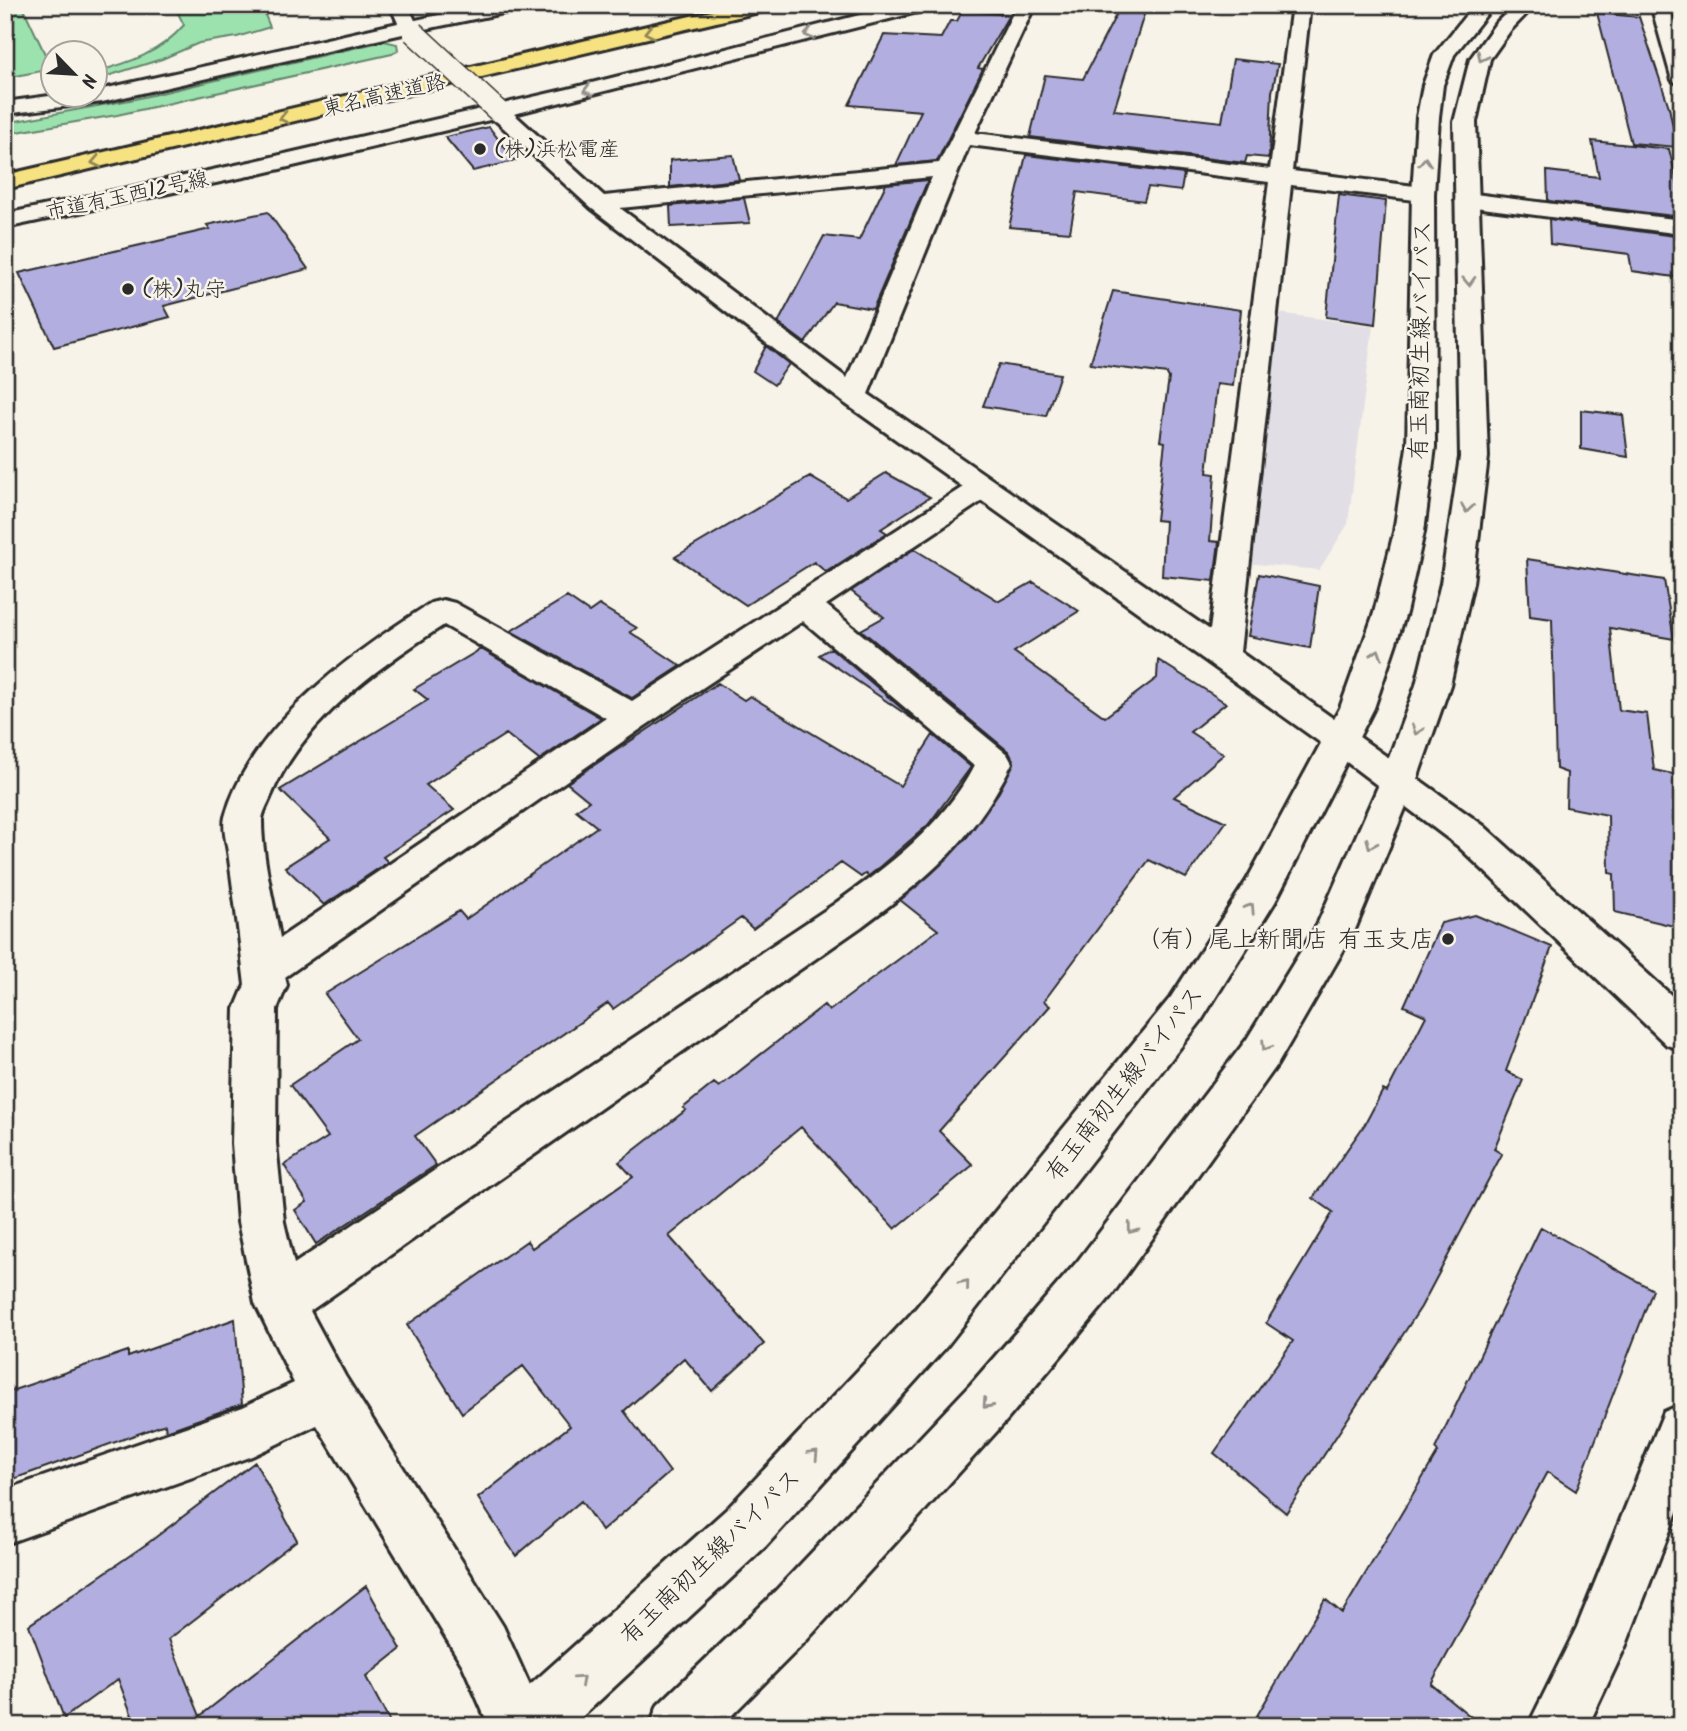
<svg xmlns="http://www.w3.org/2000/svg" width="1687" height="1731" viewBox="0 0 1687 1731" font-family="Kalam,'Klee One',sans-serif">
<style>
.built{fill:#e2dee5}
.green{fill:#9ce2ae;stroke:#64866c;stroke-width:2}
.building{fill:#b2aedf;stroke:#2b2b2b;stroke-width:2}
.lines{fill:none;stroke-linecap:round;stroke-linejoin:round}
.minor-casing{stroke:#2b2b2b;stroke-width:6}
.tertiary-casing{stroke:#2b2b2b;stroke-width:6}
.motorway-casing{stroke:#2b2b2b;stroke-width:6}
.minor{fill:#f7f3e8;fill-rule:evenodd}
.tertiary{fill:#f7f3e8;fill-rule:evenodd}
.motorway{fill:#f7e281;fill-rule:evenodd}
.minor-bridge-casing{stroke:#2b2b2b;stroke-width:24;stroke-linecap:butt}
.minor-bridge{stroke:#f7f3e8;stroke-width:21}
.oneway{stroke:#918656}
.oneway2{stroke:#918f8a}
.poi-dot{fill:#2b2b2b;stroke:#f7f3e8;stroke-width:2.5}
.labels{text-anchor:middle;stroke-width:5;stroke-linejoin:round;paint-order:stroke}
.far-street-label{font-size:21px;fill:#2b2b2b;stroke:#f7f3e8}
.far-poi-label{font-size:21px;fill:#2b2b2b;stroke:#f7f3e8;text-anchor:start}
.street-label{font-size:24px;fill:#2b2b2b;stroke:#f7f3e8}
.poi-label{font-size:24px;fill:#2b2b2b;stroke:#f7f3e8;text-anchor:end}
</style>
<rect width="100%" height="100%" fill="#f7f3e8"/>
<filter id="ink" filterUnits="userSpaceOnUse"><feTurbulence type="fractalNoise" baseFrequency=".0143" numOctaves="2"/><feDisplacementMap in="SourceGraphic" scale="14" xChannelSelector="R" yChannelSelector="G"/><feConvolveMatrix kernelMatrix="1 2 1 2 8 2 1 2 1" color-interpolation-filters="sRGB"/></filter>
<g filter="url(#ink)">
<!-- built -->
<path class="built" d="M 1278,313 L 1373,326 L 1348,524 L 1319,570 L 1245,563 Z"/>
<!-- green -->
<path class="green" d="M 5,5 L 22,5 L 52,69 L 5,78 Z
M 174,5 L 261,5 L 270,27 L 237,37 L 199,43 L 162,59 L 95,80 L 95,72 C 129,63 160,53 184,25 Z
M 384,41 L 397,44 L 398,50 L 392,54 L 117,115 L 5,134 L 5,123 L 135,99 Z"/>
<!-- building -->
<path class="building" d="M 1121,5 L 1147,5 L 1114,110 L 1222,122 L 1233,59 L 1278,64 L 1272,92 L 1269,158 L 1247,156 L 1245,163 L 1030,137 L 1045,75 L 1083,79 Z
M 963,10 L 1009,15 L 978,68 L 983,69 L 937,161 L 896,165 L 921,111 L 849,105 L 884,35 L 941,38 L 950,21 L 957,21 Z
M 1597,13 L 1639,17 L 1669,107 L 1677,147 L 1631,143 Z
M 489,127 L 515,161 L 473,171 L 445,137 Z
M 1592,141 L 1669,149 L 1682,202 L 1682,217 L 1548,201 L 1547,171 L 1599,177 Z
M 733,155 L 739,180 L 670,187 L 670,160 Z
M 1026,155 L 1184,174 L 1181,191 L 1148,187 L 1144,201 L 1077,192 L 1070,232 L 1009,227 Z
M 928,180 L 873,309 L 834,302 L 805,343 L 778,323 L 824,236 L 859,240 L 886,184 Z
M 1339,195 L 1386,201 L 1376,324 L 1326,317 Z
M 744,198 L 750,223 L 671,227 L 670,206 Z
M 268,212 L 308,269 L 164,306 L 170,317 L 54,347 L 19,273 L 210,229 L 207,225 Z
M 1549,219 L 1682,237 L 1682,278 L 1632,271 L 1629,254 L 1550,244 Z
M 1113,291 L 1241,310 L 1233,386 L 1217,384 L 1207,473 L 1215,474 L 1210,541 L 1219,542 L 1214,581 L 1162,576 L 1165,521 L 1156,520 L 1165,442 L 1160,441 L 1169,378 L 1167,374 L 1090,364 Z
M 766,346 L 789,364 L 774,385 L 753,371 Z
M 999,364 L 1060,374 L 1046,416 L 983,406 Z
M 1581,410 L 1623,415 L 1628,457 L 1581,449 Z
M 886,473 L 930,497 L 881,529 L 887,533 L 826,572 L 814,562 L 746,605 L 675,557 L 810,477 L 846,498 Z
M 914,549 L 999,601 L 1033,582 L 1079,611 L 1014,652 L 1105,717 L 1157,678 L 1158,660 L 1226,703 L 1190,732 L 1224,754 L 1174,797 L 1226,822 L 1186,878 L 1149,860 L 1044,1001 L 1050,1006 L 939,1131 L 973,1165 L 895,1229 L 801,1127 L 669,1236 L 764,1344 L 712,1391 L 684,1358 L 624,1411 L 670,1472 L 602,1531 L 581,1501 L 516,1556 L 478,1498 L 570,1426 L 523,1366 L 462,1413 L 407,1325 L 527,1241 L 532,1248 L 633,1177 L 619,1162 L 686,1110 L 683,1108 L 714,1083 L 719,1087 L 824,1005 L 829,1011 L 938,930 L 900,900 L 967,837 L 999,792 L 1014,762 L 1009,752 L 861,630 L 884,617 L 851,591 Z
M 1527,559 L 1664,580 L 1674,639 L 1610,628 L 1619,710 L 1647,714 L 1654,770 L 1682,776 L 1682,928 L 1615,912 L 1614,874 L 1609,873 L 1608,815 L 1566,807 L 1567,773 L 1556,769 L 1552,619 L 1530,616 Z
M 1259,574 L 1319,586 L 1310,648 L 1248,636 Z
M 567,597 L 589,612 L 599,605 L 637,628 L 630,632 L 681,666 L 632,698 L 511,631 Z
M 831,648 L 920,724 L 819,655 Z
M 481,649 L 601,718 L 539,760 L 506,734 L 426,785 L 454,810 L 383,857 L 388,862 L 324,905 L 285,867 L 330,838 L 280,790 L 428,700 L 414,689 Z
M 718,683 L 744,700 L 750,696 L 900,786 L 933,735 L 971,767 L 928,825 L 869,876 L 865,874 L 861,877 L 841,863 L 753,929 L 741,918 L 613,1009 L 608,1003 L 415,1136 L 436,1165 L 316,1244 L 295,1210 L 307,1202 L 284,1165 L 328,1137 L 290,1085 L 358,1039 L 325,994 L 459,911 L 466,919 L 597,827 L 576,810 L 589,801 L 567,783 Z
M 1475,915 L 1552,947 L 1506,1071 L 1523,1080 L 1494,1149 L 1502,1154 L 1421,1307 L 1286,1513 L 1214,1453 L 1293,1341 L 1266,1323 L 1333,1212 L 1313,1198 L 1365,1124 L 1383,1090 L 1387,1092 L 1426,1016 L 1404,1006 L 1441,923 Z
M 1541,1227 L 1653,1290 L 1576,1491 L 1547,1472 L 1431,1684 L 1482,1726 L 1251,1726 L 1325,1599 L 1342,1613 L 1438,1452 L 1435,1449 Z
M 235,1319 L 242,1404 L 166,1431 L 165,1424 L 5,1482 L 5,1393 L 128,1351 L 128,1357 Z
M 255,1462 L 297,1540 L 169,1639 L 200,1716 L 366,1586 L 401,1649 L 366,1677 L 392,1726 L 136,1726 L 118,1679 L 64,1718 L 29,1625 L 148,1543 Z"/>
<g class="lines">
<defs>
<path id="minor" d="M 485,5 L 522,5 L 513,11 L 421,30 L 420,36 C 409,39 405,36 400,27 L 402,23 Z
M 899,5 L 931,5 L 929,9 L 514,114 L 604,196 L 939,163 L 1017,5 L 1035,5 L 975,133 L 1270,169 L 1292,5 L 1310,5 L 1292,171 L 1423,187 L 1434,194 L 1423,201 L 1291,185 L 1240,652 L 1484,826 L 1682,1005 L 1682,1050 L 1667,1045 L 1458,846 L 1328,748 L 982,501 L 826,605 L 1007,754 L 1012,763 C 973,841 930,876 861,927 L 310,1311 L 345,1376 L 503,1626 L 548,1726 L 489,1726 L 463,1666 L 317,1425 L 252,1456 L 5,1544 L 5,1490 L 243,1407 L 294,1383 L 255,1303 L 238,1222 L 232,1143 L 235,1009 L 245,985 C 240,944 235,901 229,859 C 228,847 222,829 225,817 C 250,725 355,651 431,603 L 443,600 L 455,603 L 632,701 L 963,487 L 843,402 L 591,208 L 494,119 L 250,176 L 239,169 L 250,162 L 568,89 ZM 969,145 L 1269,182 L 1210,630 L 868,394 ZM 932,177 L 847,378 L 620,208 ZM 803,621 L 974,766 C 942,827 888,866 833,905 L 294,1264 L 284,1222 L 276,1143 L 277,1009 L 287,985 L 285,977 L 645,726 ZM 444,625 L 606,718 L 280,938 C 274,902 262,858 262,821 C 262,813 268,804 271,796 C 302,721 377,668 444,625 Z
M 1651,5 L 1669,5 L 1682,46 L 1682,86 L 1672,80 Z
M 1467,193 L 1682,220 L 1682,234 L 1459,205 L 1455,200 L 1459,195 Z
M 1682,1404 L 1682,1499 L 1626,1645 L 1588,1726 L 1528,1726 L 1577,1627 L 1664,1412 Z"/>
<path id="tertiary" d="M 390,5 L 408,5 L 418,27 L 416,31 L 102,102 L 5,114 L 5,102 L 64,94 L 94,94 L 94,91 L 398,23 Z
M 1474,5 L 1494,5 L 1454,55 L 1443,85 L 1439,117 L 1434,194 L 1435,447 L 1424,532 L 1406,613 L 1374,708 L 1275,902 L 1201,1021 L 946,1347 L 766,1546 L 572,1726 L 500,1726 L 508,1705 L 728,1508 L 912,1313 L 1171,997 L 1247,880 L 1340,708 L 1374,613 L 1394,532 L 1407,447 L 1412,194 L 1417,117 L 1423,85 L 1434,55 Z
M 1515,5 L 1535,5 L 1510,31 L 1490,59 L 1476,122 L 1488,457 L 1473,583 L 1450,685 L 1416,782 L 1354,932 L 1277,1065 L 1111,1296 L 1007,1420 L 805,1642 L 721,1726 L 650,1726 L 658,1705 L 765,1602 L 971,1384 L 1077,1262 L 1247,1039 L 1317,925 L 1380,782 L 1416,685 L 1441,583 L 1460,457 L 1454,122 L 1470,59 L 1496,23 Z
M 250,162 L 261,169 L 258,174 L 5,228 L 5,214 Z"/>
<path id="motorway" d="M 738,5 L 772,5 L 763,11 L 5,189 L 5,175 Z"/>
</defs>
<!-- minor casing -->
<use href="#minor" class="minor-casing"/>
<!-- tertiary casing -->
<use href="#tertiary" class="tertiary-casing"/>
<!-- motorway casing -->
<use href="#motorway" class="motorway-casing"/>
<!-- minor -->
<use href="#minor" class="minor"/>
<!-- tertiary -->
<use href="#tertiary" class="tertiary"/>
<!-- motorway -->
<use href="#motorway" class="motorway"/>
<defs>
<path id="minor-bridge" d="M 413,32 L 498,111"/>
</defs>
<!-- minor-bridge casing -->
<use href="#minor-bridge" class="minor-bridge-casing"/>
<!-- minor-bridge -->
<use href="#minor-bridge" class="minor-bridge"/>
</g>
<!-- one-way arrows -->
<defs><path id="oneway-chevron" d="M-2-3.5L2.5 0L-2 3.5" fill="none" stroke-width="1.6" stroke-linecap="round" stroke-linejoin="round" transform="scale(1.75)"/></defs>
<g class="oneway">
<use href="#oneway-chevron" transform="translate(649 32) rotate(167)"/>
<use href="#oneway-chevron" transform="translate(284 118) rotate(167)"/>
<use href="#oneway-chevron" transform="translate(96 162) rotate(168)"/>
</g>
<g class="oneway2">
<use href="#oneway-chevron" transform="translate(809 34) rotate(166)"/>
<use href="#oneway-chevron" transform="translate(1482 57) rotate(117)"/>
<use href="#oneway-chevron" transform="translate(588 90) rotate(166)"/>
<use href="#oneway-chevron" transform="translate(1425 162) rotate(-86)"/>
<use href="#oneway-chevron" transform="translate(1469 281) rotate(88)"/>
<use href="#oneway-chevron" transform="translate(1467 508) rotate(98)"/>
<use href="#oneway-chevron" transform="translate(1377 654) rotate(-72)"/>
<use href="#oneway-chevron" transform="translate(1417 730) rotate(110)"/>
<use href="#oneway-chevron" transform="translate(1371 844) rotate(113)"/>
<use href="#oneway-chevron" transform="translate(1250 908) rotate(-57)"/>
<use href="#oneway-chevron" transform="translate(1266 1046) rotate(122)"/>
<use href="#oneway-chevron" transform="translate(1132 1229) rotate(127)"/>
<use href="#oneway-chevron" transform="translate(965 1284) rotate(-51)"/>
<use href="#oneway-chevron" transform="translate(987 1404) rotate(132)"/>
<use href="#oneway-chevron" transform="translate(814 1454) rotate(-47)"/>
<use href="#oneway-chevron" transform="translate(580 1680) rotate(-42)"/>
</g>
</g>
<!-- markers -->
<g class="poi-dot">
<circle cx="480" cy="149" r="7"/>
<circle cx="128" cy="289" r="7"/>
<circle cx="1448" cy="939" r="7"/>
</g>
<g class="labels">
<!-- far-street labels -->
<g class="far-street-label">
<text transform="translate(384 95) rotate(-13)" y="7">東名高速道路</text>
<text transform="translate(127 195) rotate(-12)" y="7">市道有玉西12号線</text>
</g>
<!-- far-poi labels -->
<g class="far-poi-label">
<text x="494" y="156">(株)浜松電産</text>
<text x="142" y="296">(株)丸守</text>
</g>
<!-- street labels -->
<g class="street-label">
<text transform="translate(1420 340) rotate(-89)" y="8">有玉南初生線バイパス</text>
<text transform="translate(1124 1083) rotate(-52)" y="8">有玉南初生線バイパス</text>
<text transform="translate(710 1556) rotate(-44)" y="8">有玉南初生線バイパス</text>
</g>
<!-- poi labels -->
<g class="poi-label">
<text x="1434" y="947">（有）尾上新聞店 有玉支店</text>
</g>
</g>
<!-- margin -->
<rect width="1687" height="1731" fill="none" stroke="#f7f3e8" stroke-width="28"/>
<rect x="14" y="14" width="1659" height="1703" fill="none" stroke="#2b2b2b" stroke-width="2.5" filter="url(#ink)"/>
<!-- north arrow -->
<g transform="translate(74 74) rotate(115)"><circle r="33" fill="#f7f3e8" stroke="#a5a39c" stroke-width="2"/>
<path d="M0-5L12 26L0 18L-12 26Z" fill="#2b2b2b"/>
<text y="-10" font-size="19" font-weight="bold" text-anchor="middle" fill="#2b2b2b">N</text>
</g>
</svg>
